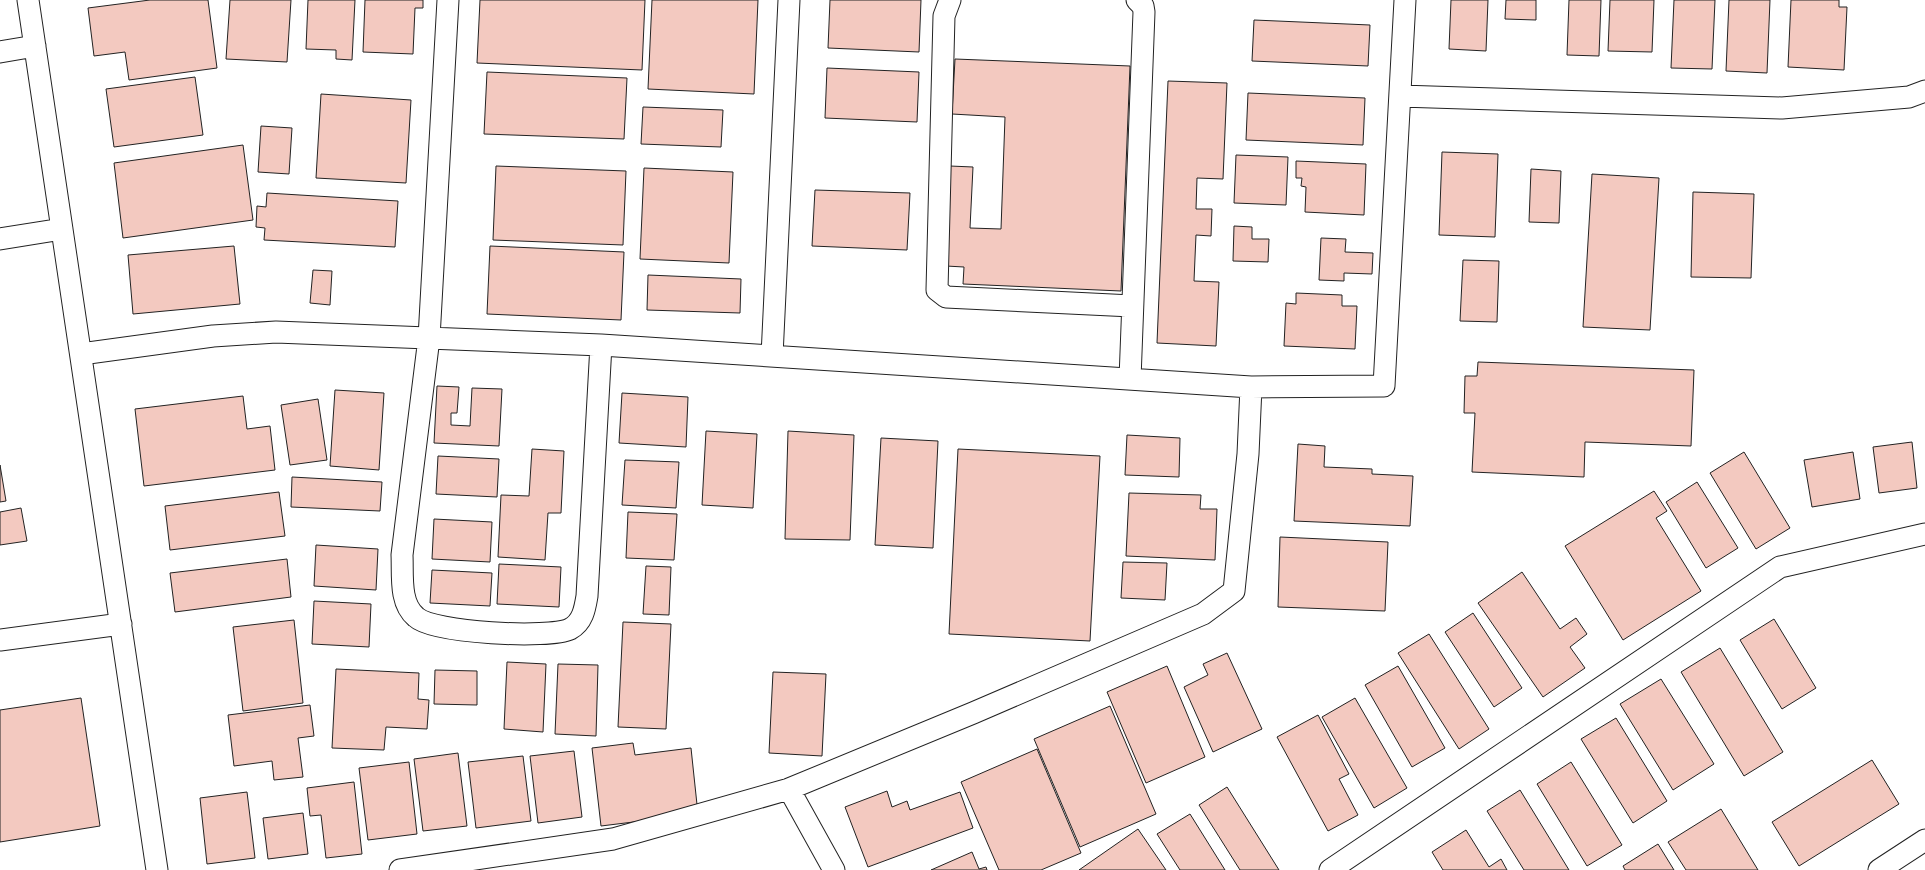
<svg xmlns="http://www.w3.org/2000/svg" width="1925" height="870" viewBox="0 0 1925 870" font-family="'Fira Sans Condensed',sans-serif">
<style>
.building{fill:#f3c9c0;stroke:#222}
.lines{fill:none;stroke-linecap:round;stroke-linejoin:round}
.minor-casing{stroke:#222;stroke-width:23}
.minor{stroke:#fff;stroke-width:21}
</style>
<rect width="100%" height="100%" fill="#fff"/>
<!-- building -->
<path class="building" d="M 150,0 L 208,0 L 217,68 L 129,80 L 125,52 L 94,56 L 88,8 Z
M 230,0 L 291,0 L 287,62 L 226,59 Z
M 308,0 L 355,0 L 352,60 L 336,59 L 336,50 L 306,49 Z
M 365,0 L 423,0 L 423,8 L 415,8 L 413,54 L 363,52 Z
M 480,0 L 645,0 L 642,70 L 477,63 Z
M 652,0 L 758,0 L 754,94 L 648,89 Z
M 830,0 L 921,0 L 919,52 L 828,48 Z
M 1451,0 L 1488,0 L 1486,51 L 1449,49 Z
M 1506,0 L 1536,0 L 1536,20 L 1505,19 Z
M 1569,0 L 1601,0 L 1599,56 L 1567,55 Z
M 1610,0 L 1654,0 L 1652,52 L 1608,51 Z
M 1674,0 L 1715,0 L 1712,69 L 1671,68 Z
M 1729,0 L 1770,0 L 1767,73 L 1726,71 Z
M 1791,0 L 1839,0 L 1839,7 L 1847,7 L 1844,70 L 1788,67 Z
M 1254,20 L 1370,25 L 1368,66 L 1252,61 Z
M 955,59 L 1130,66 L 1121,291 L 963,284 L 964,267 L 946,266 L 950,166 L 973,167 L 970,228 L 1001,229 L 1005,117 L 952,114 Z
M 827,68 L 919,72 L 917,122 L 825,118 Z
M 487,72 L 627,78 L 624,139 L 484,134 Z
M 195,77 L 203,135 L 114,147 L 106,89 Z
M 1168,81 L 1227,83 L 1223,179 L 1197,178 L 1196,209 L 1212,209 L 1211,236 L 1196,235 L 1194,281 L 1219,282 L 1216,346 L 1157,343 Z
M 1248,93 L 1365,98 L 1363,145 L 1246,140 Z
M 321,94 L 411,100 L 406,183 L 316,178 Z
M 643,107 L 723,110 L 721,147 L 641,144 Z
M 261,126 L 292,128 L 289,174 L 258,172 Z
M 243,145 L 253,220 L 123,238 L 114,163 Z
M 1442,152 L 1498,154 L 1495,237 L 1439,235 Z
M 1236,155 L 1288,157 L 1286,205 L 1234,203 Z
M 1296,161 L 1366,164 L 1364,215 L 1305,212 L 1306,187 L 1301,186 L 1302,178 L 1296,178 Z
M 496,166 L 626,171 L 623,245 L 493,240 Z
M 644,168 L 733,172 L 729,263 L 640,259 Z
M 1531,169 L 1561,171 L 1559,223 L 1529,222 Z
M 1592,174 L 1659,178 L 1650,330 L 1583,327 Z
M 815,190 L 910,193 L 907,250 L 812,246 Z
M 1693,192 L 1754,194 L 1751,278 L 1691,277 Z
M 267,193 L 398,201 L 395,247 L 264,240 L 265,228 L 256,227 L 257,206 L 266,207 Z
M 1234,226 L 1252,227 L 1252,239 L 1269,239 L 1268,262 L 1233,261 Z
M 1321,238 L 1346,239 L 1345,252 L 1373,253 L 1372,274 L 1344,273 L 1344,281 L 1319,280 Z
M 234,246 L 240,304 L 133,314 L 128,255 Z
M 490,246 L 624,252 L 621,320 L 487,314 Z
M 1463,260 L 1499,261 L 1497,322 L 1460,321 Z
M 313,270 L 332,271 L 330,305 L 310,303 Z
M 648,275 L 741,279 L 740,313 L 647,310 Z
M 1296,293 L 1342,295 L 1342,306 L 1357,306 L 1355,349 L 1284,346 L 1286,303 L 1296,304 Z
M 1478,362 L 1694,370 L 1691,446 L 1585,442 L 1584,477 L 1472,472 L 1475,413 L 1464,413 L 1465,376 L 1477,376 Z
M 437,386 L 459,387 L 457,413 L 451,413 L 451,425 L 470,426 L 472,388 L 502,389 L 499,446 L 434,443 Z
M 335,390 L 384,393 L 379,470 L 330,466 Z
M 622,393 L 688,397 L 686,447 L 619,443 Z
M 243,396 L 247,429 L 270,426 L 275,470 L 144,486 L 135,409 Z
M 318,399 L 327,460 L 290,465 L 281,405 Z
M 706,431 L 757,434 L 753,508 L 702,505 Z
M 788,431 L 854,435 L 850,540 L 785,539 Z
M 1127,435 L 1180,438 L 1179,477 L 1125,475 Z
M 881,438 L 938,441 L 933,548 L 875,545 Z
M 1912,442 L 1917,488 L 1879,493 L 1873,447 Z
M 1298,444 L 1325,446 L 1324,467 L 1372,469 L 1372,474 L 1413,476 L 1410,526 L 1294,521 Z
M 532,449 L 564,451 L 561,513 L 548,513 L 545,560 L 498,557 L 501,495 L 529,496 Z
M 958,449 L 1100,456 L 1090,641 L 949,634 Z
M 1744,452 L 1790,528 L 1756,549 L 1710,473 Z
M 1853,452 L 1860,499 L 1812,507 L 1804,460 Z
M 438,456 L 499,459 L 497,497 L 436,494 Z
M 625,460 L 679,462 L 676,508 L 622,505 Z
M 0,465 L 6,501 L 0,502 Z
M 292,477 L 382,482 L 380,511 L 291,507 Z
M 1697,482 L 1738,548 L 1706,568 L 1666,502 Z
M 1654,491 L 1667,511 L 1656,518 L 1701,591 L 1623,640 L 1565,546 Z
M 279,492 L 285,536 L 170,550 L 165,506 Z
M 1129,493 L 1201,495 L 1200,509 L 1217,509 L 1215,560 L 1126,556 Z
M 21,508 L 27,541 L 0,545 L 0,512 Z
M 628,512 L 677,514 L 674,560 L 626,558 Z
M 434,519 L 492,522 L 490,562 L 432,559 Z
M 1280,537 L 1388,542 L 1385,611 L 1278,607 Z
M 316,545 L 378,549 L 376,590 L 314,586 Z
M 287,559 L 291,597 L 175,612 L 170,573 Z
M 1123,562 L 1167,563 L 1165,600 L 1121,598 Z
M 499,564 L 561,567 L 559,607 L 497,604 Z
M 646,566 L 671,567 L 669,615 L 643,614 Z
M 432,570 L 492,573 L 490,606 L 430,603 Z
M 1522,572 L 1560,629 L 1576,618 L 1587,634 L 1570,647 L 1585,668 L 1543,697 L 1478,603 Z
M 314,601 L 371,604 L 369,647 L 312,644 Z
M 1473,613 L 1522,688 L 1494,707 L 1445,632 Z
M 1774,619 L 1816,688 L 1782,709 L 1740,640 Z
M 294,620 L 303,703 L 243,711 L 233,627 Z
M 623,622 L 671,624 L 666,729 L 618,727 Z
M 1429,634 L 1489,729 L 1459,749 L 1398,653 Z
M 1720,648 L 1783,752 L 1744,776 L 1681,672 Z
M 1227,653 L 1262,729 L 1213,752 L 1184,687 L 1208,675 L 1203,664 Z
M 507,662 L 546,664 L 543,732 L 504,729 Z
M 558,664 L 598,665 L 596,736 L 555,734 Z
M 1167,666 L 1205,757 L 1146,783 L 1107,692 Z
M 1398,666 L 1445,748 L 1412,767 L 1365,685 Z
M 336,669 L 419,673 L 418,699 L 429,700 L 427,729 L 386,727 L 384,750 L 332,748 Z
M 435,670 L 477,671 L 477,705 L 434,704 Z
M 773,672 L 826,674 L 822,756 L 769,753 Z
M 1661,679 L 1714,764 L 1673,790 L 1620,704 Z
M 81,698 L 100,826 L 0,842 L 0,710 Z
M 1355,698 L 1407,788 L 1374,808 L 1322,717 Z
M 310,705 L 314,736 L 298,738 L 303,777 L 274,780 L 272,761 L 234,766 L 228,715 Z
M 1110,706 L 1156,814 L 1080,847 L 1034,739 Z
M 1318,715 L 1349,774 L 1339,779 L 1358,815 L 1328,831 L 1277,737 Z
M 1616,718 L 1667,801 L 1633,823 L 1581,739 Z
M 633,743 L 635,755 L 691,748 L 698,814 L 601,826 L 592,748 Z
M 1037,749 L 1081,853 L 1041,870 L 999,870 L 961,782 Z
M 574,751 L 582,817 L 538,823 L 530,756 Z
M 458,753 L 467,826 L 423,831 L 414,759 Z
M 523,756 L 531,821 L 476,828 L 468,762 Z
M 1872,760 L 1899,804 L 1799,866 L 1772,822 Z
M 409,762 L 417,834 L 368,840 L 359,768 Z
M 1571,762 L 1622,845 L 1587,866 L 1537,784 Z
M 354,782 L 362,854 L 326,858 L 321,815 L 310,816 L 307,788 Z
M 1227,787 L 1279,870 L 1240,870 L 1199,805 Z
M 1520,790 L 1569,870 L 1524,870 L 1487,811 Z
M 887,791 L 892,807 L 907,801 L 910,810 L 960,792 L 973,828 L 868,867 L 845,807 Z
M 247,792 L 255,858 L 207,864 L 200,798 Z
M 1721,809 L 1758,870 L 1686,870 L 1668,842 Z
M 303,813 L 308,854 L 268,859 L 263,818 Z
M 1190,814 L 1225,870 L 1180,870 L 1157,834 Z
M 1138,829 L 1166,870 L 1079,870 Z
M 1466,830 L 1489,867 L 1501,859 L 1507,870 L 1443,870 L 1432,852 Z
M 1658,844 L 1674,870 L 1625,870 L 1623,866 Z
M 972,852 L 979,869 L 986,867 L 987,870 L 931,870 Z"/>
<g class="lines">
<defs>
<path id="minor" d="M 28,0 L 157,870
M 448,0 L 429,338 L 402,555 C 403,575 399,603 416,617 C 433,633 549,639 570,629 C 583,622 585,608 587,596 L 601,345
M 950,0 L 944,16 L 937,290 L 946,297 L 1132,306
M 0,52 L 35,46
M 1400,96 L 1782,108 L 1909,97 L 1925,91
M 0,239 L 62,229
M 81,354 L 213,336 L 276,332 L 601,345 L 1251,387
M 772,356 L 789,0
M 1130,379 L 1144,12 L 1143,6 L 1137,0
M 0,640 L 121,624
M 400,870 L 613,839 L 789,789
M 834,870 L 789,789 L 973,713 L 1203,614 L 1234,591 L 1248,454 L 1251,387 L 1384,386 L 1405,0
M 1330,870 L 1780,567 L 1925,534
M 1879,870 L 1925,840"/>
</defs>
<!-- minor casing -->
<use href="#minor" class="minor-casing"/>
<!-- minor -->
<use href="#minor" class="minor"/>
</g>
</svg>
